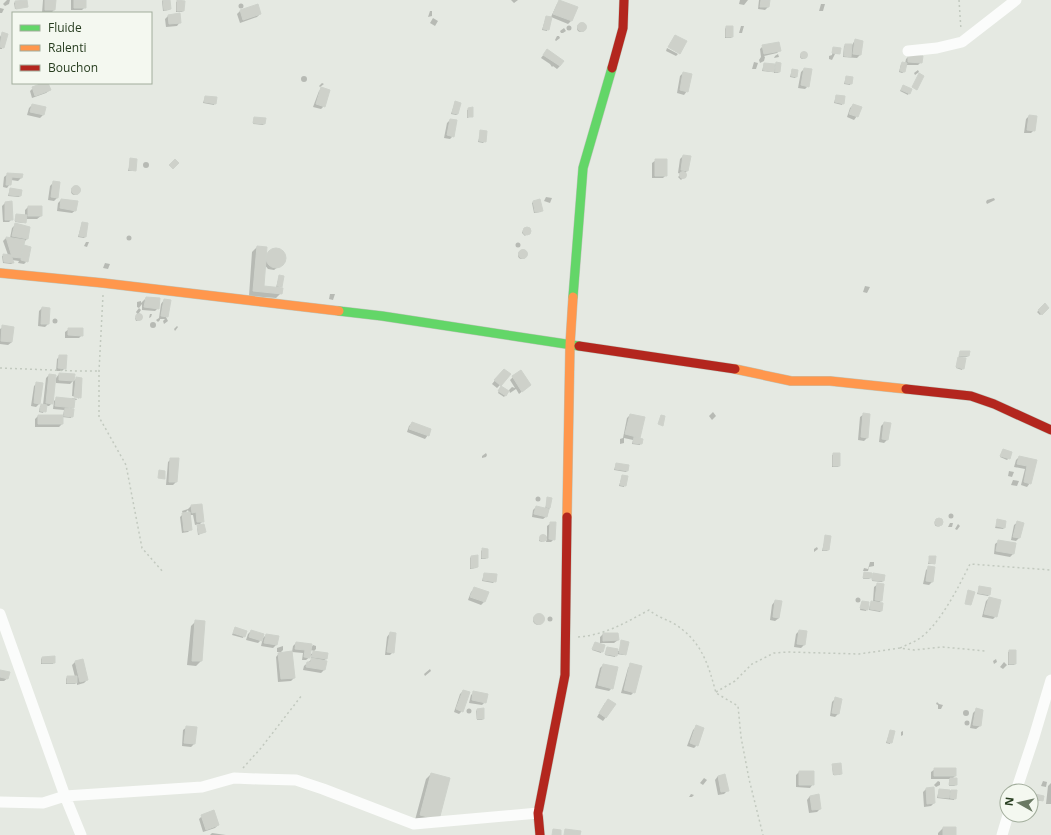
<svg xmlns="http://www.w3.org/2000/svg" width="1051" height="835" viewBox="0 0 1051 835" font-family="'Open Sans',sans-serif">
<style>
.shadow{fill:#0003;fill-rule:evenodd}
.building{fill:#ced1ca;stroke:#ced2cb}
.lines{fill:none;stroke-linecap:round;stroke-linejoin:round}
.fast-casing{stroke:#bfc6bb;stroke-width:10}
.slow-casing{stroke:#bfc6bb;stroke-width:10}
.jam-casing{stroke:#bfc6bb;stroke-width:10}
.path{stroke:#c2c9bf;stroke-width:1.5;stroke-dasharray:2 3;stroke-linecap:butt}
.street{stroke:#fbfcfb;stroke-width:11}
.fast{stroke:#63d668;stroke-width:9}
.slow{stroke:#ff974d;stroke-width:9}
.jam{stroke:#b3261e;stroke-width:9}
</style>
<rect width="100%" height="100%" fill="#e5e9e2"/>
<!-- shadow -->
<path class="shadow" d="M 7,0 L 14,0 L 10,0 L 9,4 L 5,6 L 3,4 Z
M 43,0 L 55,0 L 54,10 L 51,13 L 42,13 Z
M 71,0 L 85,0 L 85,7 L 82,10 L 71,10 Z
M 163,0 L 169,0 L 170,9 L 169,10 L 163,11 L 162,1 Z
M 511,0 L 518,0 L 514,3 Z
M 740,0 L 748,0 L 744,5 L 739,4 Z
M 759,0 L 769,0 L 768,7 L 765,10 L 758,9 Z
M 178,1 L 183,11 L 182,12 L 176,12 L 176,2 Z
M 560,1 L 576,8 L 571,21 L 568,24 L 551,17 L 557,4 Z
M 15,2 L 27,6 L 15,9 L 14,3 Z
M238.5 6a2.5 2.5 0 1 1 5 0a2.5 2.5 0 1 1-5 0Z
M 821,4 L 825,4 L 823,11 L 819,11 Z
M 0,8 L 4,9 L 2,13 L 0,13 Z
M 240,11 L 260,14 L 257,17 L 240,23 L 237,14 Z
M 430,11 L 432,11 L 432,16 L 428,17 Z
M 179,14 L 180,22 L 177,26 L 166,27 L 165,19 L 168,16 Z
M 546,17 L 550,18 L 547,31 L 542,30 Z
M 433,18 L 438,21 L 435,26 L 430,23 Z
M577 28a4 4 0 1 1 8 0a4 4 0 1 1-8 0Z
M566.5 28a2.5 2.5 0 1 1 5 0a2.5 2.5 0 1 1-5 0Z
M 741,26 L 744,26 L 742,33 L 739,33 Z
M 726,27 L 732,37 L 731,38 L 725,38 L 725,29 Z
M 564,28 L 566,31 L 563,33 L 561,33 L 560,31 Z
M 2,33 L 6,35 L 2,49 L 0,49 L 0,37 Z
M 557,36 L 559,36 L 560,38 L 556,41 L 555,40 Z
M 855,40 L 862,41 L 860,55 L 857,58 L 843,57 L 844,46 L 846,45 L 852,45 Z
M 763,46 L 780,50 L 777,53 L 764,56 L 765,57 L 764,61 L 760,63 L 759,60 L 761,57 L 760,49 Z
M 667,48 L 678,54 L 676,56 L 666,51 Z
M 833,48 L 839,53 L 838,54 L 835,54 L 832,60 L 829,59 L 829,56 L 832,55 Z
M800 56a3 3 0 1 1 6 0a3 3 0 1 1-6 0Z
M 544,54 L 560,66 L 557,69 L 553,66 L 552,67 L 550,64 L 541,58 Z
M 778,54 L 779,57 L 774,58 L 775,56 Z
M 909,56 L 921,62 L 918,65 L 905,65 L 904,72 L 902,73 L 899,72 L 901,64 L 902,63 L 905,64 L 906,59 Z
M 754,62 L 758,63 L 756,69 L 752,69 Z
M 776,63 L 779,72 L 778,73 L 774,73 L 774,69 L 771,72 L 762,71 L 764,64 L 775,65 Z
M 804,69 L 808,86 L 805,89 L 798,88 L 801,72 Z
M 792,70 L 796,77 L 795,78 L 790,77 Z
M 918,70 L 919,72 L 915,75 L 914,73 Z
M 683,73 L 687,91 L 684,95 L 677,93 L 680,76 Z
M301 79a3 3 0 1 1 6 0a3 3 0 1 1-6 0Z
M 846,77 L 851,83 L 850,85 L 844,84 Z
M 47,83 L 50,90 L 46,93 L 32,98 L 30,91 L 33,88 Z
M 322,83 L 324,84 L 320,87 L 319,86 Z
M 903,86 L 909,93 L 908,95 L 900,91 Z
M 322,88 L 324,106 L 321,109 L 313,107 L 319,91 Z
M 836,96 L 843,103 L 842,105 L 834,103 Z
M 205,97 L 215,103 L 214,105 L 203,103 Z
M 455,102 L 458,114 L 456,115 L 451,114 Z
M 32,105 L 43,115 L 40,118 L 27,115 L 29,108 Z
M 853,105 L 857,116 L 854,120 L 847,117 L 850,108 Z
M 472,108 L 472,116 L 467,118 L 467,110 Z
M 1029,116 L 1034,130 L 1031,133 L 1024,133 L 1026,119 Z
M 254,118 L 264,124 L 263,125 L 253,124 Z
M 450,120 L 453,136 L 450,139 L 444,138 L 447,123 Z
M 481,131 L 485,141 L 483,143 L 478,142 Z
M 683,156 L 689,157 L 687,171 L 684,174 L 685,176 L 681,180 L 678,177 L 681,174 L 678,173 L 680,159 Z
M 131,160 L 135,170 L 133,171 L 128,171 Z
M 656,160 L 666,175 L 663,178 L 652,178 L 652,163 Z
M143 165a3 3 0 1 1 6 0a3 3 0 1 1-6 0Z
M 8,174 L 21,175 L 21,178 L 18,181 L 11,180 L 10,184 L 7,188 L 3,187 L 4,177 Z
M 54,182 L 57,198 L 54,201 L 48,200 L 50,186 Z
M71 191a4 4 0 1 1 8 0a4 4 0 1 1-8 0Z
M 10,189 L 20,196 L 19,197 L 8,196 Z
M 546,197 L 552,198 L 550,203 L 544,201 Z
M 994,198 L 995,200 L 987,204 L 986,202 L 987,200 Z
M 61,200 L 76,210 L 72,213 L 57,211 L 58,203 Z
M 533,202 L 542,210 L 541,212 L 534,213 L 532,203 Z
M 5,203 L 12,219 L 9,222 L 3,222 L 2,206 Z
M 28,207 L 41,207 L 41,216 L 37,219 L 25,219 L 24,223 L 15,222 L 16,215 L 25,216 L 25,210 Z
M 82,223 L 85,237 L 84,238 L 78,237 Z
M 15,225 L 29,227 L 27,239 L 24,242 L 23,246 L 30,248 L 27,261 L 24,264 L 18,263 L 19,261 L 12,260 L 13,263 L 11,264 L 3,263 L 2,256 L 4,255 L 8,255 L 3,241 L 6,238 L 10,238 L 12,228 Z
M 526,228 L 530,230 L 525,236 L 522,233 L 523,230 Z
M126.5 238a2.5 2.5 0 1 1 5 0a2.5 2.5 0 1 1-5 0Z
M 86,242 L 89,242 L 87,247 L 84,246 Z
M515.5 245a2.5 2.5 0 1 1 5 0a2.5 2.5 0 1 1-5 0Z
M 257,247 L 265,257 L 275,249 L 281,251 L 285,257 L 283,263 L 274,270 L 268,269 L 264,264 L 262,287 L 276,288 L 279,276 L 282,286 L 279,288 L 281,293 L 276,298 L 249,296 L 252,252 Z
M518 255a4 4 0 1 1 8 0a4 4 0 1 1-8 0Z
M 105,263 L 110,264 L 108,269 L 103,268 Z
M 865,286 L 870,287 L 867,293 L 863,292 Z
M 330,294 L 335,294 L 333,300 L 329,299 Z
M 146,298 L 158,308 L 155,311 L 142,310 L 142,304 L 139,308 L 137,307 L 137,302 L 141,301 L 141,303 Z
M 164,300 L 167,316 L 166,317 L 168,321 L 164,324 L 163,321 L 165,319 L 160,319 L 160,320 L 158,322 L 156,320 L 159,318 L 161,304 Z
M 1045,305 L 1048,308 L 1040,315 L 1037,312 Z
M 42,308 L 48,324 L 45,327 L 38,326 L 39,311 Z
M 139,308 L 141,310 L 139,313 L 142,318 L 140,320 L 136,321 L 135,318 L 138,315 L 136,312 Z
M 150,314 L 152,314 L 151,317 L 149,318 Z
M52.5 321a2.5 2.5 0 1 1 5 0a2.5 2.5 0 1 1-5 0Z
M150 325a3 3 0 1 1 6 0a3 3 0 1 1-6 0Z
M 177,326 L 178,327 L 175,331 L 174,329 Z
M 3,327 L 12,342 L 8,345 L 0,344 L 0,329 Z
M 69,329 L 82,335 L 79,338 L 65,338 L 65,332 Z
M 960,352 L 968,356 L 967,357 L 961,357 L 963,368 L 962,370 L 956,368 Z
M 60,356 L 65,368 L 62,371 L 56,371 L 57,359 Z
M 501,373 L 500,385 L 497,388 L 492,384 Z
M 59,374 L 74,375 L 73,381 L 76,379 L 80,397 L 76,400 L 74,400 L 73,407 L 70,410 L 72,416 L 71,418 L 62,417 L 62,424 L 59,427 L 35,427 L 35,419 L 38,416 L 63,416 L 64,410 L 53,409 L 54,401 L 49,406 L 46,406 L 43,413 L 39,412 L 40,406 L 43,405 L 46,378 L 49,375 L 52,403 L 57,398 L 72,399 L 72,398 L 78,399 L 78,397 L 72,396 L 73,381 L 70,384 L 56,383 L 56,378 Z
M 513,377 L 530,385 L 519,394 L 516,389 L 510,393 L 509,390 L 512,387 L 515,388 L 510,380 Z
M 37,383 L 39,404 L 36,407 L 31,406 L 34,386 Z
M 500,389 L 508,392 L 504,397 L 498,393 Z
M 713,412 L 716,416 L 712,420 L 709,416 Z
M 864,414 L 867,438 L 864,441 L 858,440 L 860,417 Z
M 630,415 L 639,437 L 638,439 L 642,440 L 640,445 L 632,444 L 633,440 L 624,438 L 624,443 L 620,444 L 620,439 L 623,438 L 627,418 Z
M 412,423 L 428,435 L 425,439 L 407,432 L 409,426 Z
M 884,423 L 887,440 L 884,443 L 879,442 L 881,426 Z
M 1003,450 L 1009,458 L 1007,460 L 1000,457 Z
M 486,453 L 487,455 L 486,457 L 482,458 L 482,456 Z
M 834,454 L 839,466 L 838,467 L 832,467 L 832,455 Z
M 1019,457 L 1035,461 L 1030,483 L 1027,487 L 1021,485 L 1025,469 L 1014,467 L 1016,460 Z
M 171,459 L 176,482 L 173,485 L 166,485 L 168,462 Z
M 616,464 L 627,471 L 626,472 L 614,470 Z
M 1009,471 L 1014,472 L 1012,477 L 1008,476 Z
M 622,476 L 627,477 L 624,487 L 619,486 Z
M 1013,480 L 1019,481 L 1017,486 L 1011,485 Z
M535.5 499a2.5 2.5 0 1 1 5 0a2.5 2.5 0 1 1-5 0Z
M 548,498 L 550,507 L 547,516 L 543,519 L 532,517 L 533,510 L 536,507 L 545,509 Z
M 201,505 L 203,521 L 198,526 L 205,532 L 198,535 L 197,527 L 199,524 L 195,525 L 193,515 L 190,515 L 191,529 L 188,532 L 182,533 L 180,517 L 183,514 L 182,511 L 188,509 L 191,506 ZM 188,510 L 189,513 L 184,514 Z
M948.5 516a2.5 2.5 0 1 1 5 0a2.5 2.5 0 1 1-5 0Z
M934.5 523a3.5 3.5 0 1 1 7 0a3.5 3.5 0 1 1-7 0Z
M 998,520 L 1004,528 L 1003,529 L 995,528 Z
M 1018,522 L 1019,538 L 1016,541 L 1011,540 L 1014,525 Z
M 551,523 L 554,539 L 551,542 L 546,542 L 547,538 L 542,542 L 539,541 L 540,538 L 543,535 L 547,537 L 547,526 Z
M 950,523 L 953,523 L 952,527 L 948,527 Z
M 958,524 L 960,526 L 957,530 L 955,529 Z
M 826,536 L 828,550 L 827,551 L 822,551 Z
M 999,541 L 1013,554 L 1010,557 L 994,554 L 995,544 Z
M 817,547 L 818,549 L 814,552 L 814,549 Z
M 483,549 L 487,558 L 485,559 L 481,559 L 481,551 Z
M 471,557 L 477,567 L 476,568 L 470,569 L 470,558 Z
M 930,557 L 934,563 L 933,564 L 928,564 Z
M 870,562 L 874,562 L 874,566 L 869,567 L 868,571 L 863,571 L 864,568 L 868,569 Z
M 929,567 L 934,568 L 932,582 L 929,585 L 923,584 L 926,570 Z
M 864,573 L 871,577 L 874,574 L 883,581 L 882,582 L 872,581 L 872,576 L 869,579 L 863,579 Z
M 484,574 L 495,581 L 493,583 L 482,581 Z
M 878,584 L 881,601 L 878,603 L 881,611 L 880,612 L 869,610 L 870,604 L 873,602 L 874,587 Z
M 980,587 L 989,595 L 988,596 L 977,594 Z
M 474,589 L 487,593 L 484,602 L 481,605 L 468,600 L 471,592 Z
M855.5 600a2.5 2.5 0 1 1 5 0a2.5 2.5 0 1 1-5 0Z
M 989,598 L 996,616 L 993,619 L 982,617 L 986,601 Z
M 775,601 L 781,602 L 779,618 L 775,621 L 770,620 L 772,605 Z
M 862,602 L 867,609 L 866,611 L 860,610 Z
M533 620a5 5 0 1 1 10 0a5 5 0 1 1-10 0Z
M547.5 619a2.5 2.5 0 1 1 5 0a2.5 2.5 0 1 1-5 0Z
M 196,621 L 201,661 L 196,666 L 187,665 L 191,626 Z
M 235,628 L 246,631 L 243,638 L 232,635 Z
M 251,631 L 261,640 L 266,635 L 277,637 L 276,645 L 273,648 L 261,646 L 263,638 L 258,643 L 246,640 L 248,634 Z
M 799,631 L 804,645 L 801,648 L 794,647 L 796,634 Z
M 390,633 L 393,652 L 390,655 L 385,655 L 387,637 Z
M 603,634 L 618,640 L 614,643 L 600,643 L 600,637 Z
M 622,641 L 625,654 L 624,655 L 616,654 L 615,657 L 605,655 L 607,648 L 619,651 Z
M 296,643 L 311,648 L 313,645 L 316,646 L 316,649 L 313,652 L 326,654 L 326,659 L 323,661 L 324,670 L 321,673 L 303,670 L 304,666 L 313,658 L 311,658 L 312,655 L 306,660 L 302,660 L 303,653 L 292,652 L 293,646 ZM 310,650 L 315,651 L 310,655 Z
M 595,643 L 604,646 L 601,653 L 592,650 Z
M 283,646 L 283,650 L 280,653 L 294,678 L 291,681 L 278,682 L 276,657 L 280,652 L 277,652 L 277,648 Z
M 1010,651 L 1015,664 L 1014,665 L 1008,665 L 1008,652 Z
M 42,658 L 54,662 L 53,664 L 41,664 L 41,659 Z
M 996,659 L 997,662 L 994,664 L 993,661 Z
M 75,662 L 87,680 L 84,683 L 77,685 L 77,682 L 75,684 L 66,684 L 66,679 L 67,677 L 75,677 L 72,665 Z
M 1004,662 L 1007,665 L 1003,669 L 1000,667 Z
M 631,664 L 634,692 L 631,695 L 621,693 L 628,668 Z
M 603,665 L 612,688 L 609,691 L 595,688 L 600,668 Z
M 430,669 L 431,671 L 425,676 L 424,674 Z
M 0,671 L 8,678 L 4,681 L 0,681 Z
M 463,691 L 462,711 L 459,714 L 454,712 L 460,694 Z
M 474,692 L 485,702 L 482,705 L 469,703 L 471,695 Z
M 836,698 L 838,714 L 835,717 L 830,716 L 832,702 Z
M 937,702 L 939,704 L 943,705 L 941,709 L 938,709 L 938,705 L 936,704 Z
M 605,703 L 606,717 L 603,721 L 597,717 Z
M466.5 711a2.5 2.5 0 1 1 5 0a2.5 2.5 0 1 1-5 0Z
M 477,710 L 483,719 L 482,720 L 477,720 L 476,711 Z
M 976,710 L 982,710 L 980,726 L 976,729 L 970,728 L 973,713 Z
M963 713a3 3 0 1 1 6 0a3 3 0 1 1-6 0Z
M964.5 723a2.5 2.5 0 1 1 5 0a2.5 2.5 0 1 1-5 0Z
M 697,726 L 697,745 L 694,748 L 687,746 L 693,730 Z
M 187,727 L 196,728 L 194,744 L 191,747 L 182,746 L 183,730 Z
M 890,731 L 894,732 L 890,744 L 886,743 Z
M 903,731 L 903,735 L 901,736 L 901,732 Z
M 833,765 L 841,773 L 840,775 L 833,775 L 832,766 Z
M 935,769 L 955,769 L 955,776 L 952,779 L 956,785 L 954,786 L 949,786 L 949,781 L 950,779 L 931,779 L 931,772 Z
M 799,772 L 813,784 L 810,788 L 796,787 L 796,775 Z
M 431,774 L 438,819 L 415,820 L 426,779 Z
M 718,776 L 727,791 L 724,794 L 718,795 L 715,780 Z
M 704,778 L 707,780 L 703,785 L 700,783 Z
M 938,781 L 940,782 L 940,785 L 936,787 L 934,785 Z
M 1043,781 L 1047,782 L 1046,787 L 1041,786 Z
M 1051,783 L 1051,804 L 1046,804 L 1048,786 Z
M 926,789 L 934,803 L 931,806 L 924,807 L 923,792 Z
M 939,790 L 956,791 L 955,798 L 954,800 L 937,798 Z
M 691,794 L 694,795 L 692,797 L 689,797 Z
M 1035,795 L 1042,800 L 1041,801 L 1033,800 Z
M 810,796 L 820,809 L 817,812 L 809,813 L 807,800 Z
M 202,816 L 218,825 L 215,828 L 203,832 L 199,819 Z
M 943,828 L 955,835 L 938,835 L 938,833 Z
M 212,833 L 226,835 L 210,835 Z"/>
<!-- building -->
<path class="building" d="M 27,0 L 28,7 L 16,9 L 15,1 Z
M 45,0 L 56,0 L 55,10 L 45,10 Z
M 74,0 L 86,0 L 86,8 L 74,8 Z
M 163,0 L 170,0 L 171,9 L 164,10 Z
M 177,0 L 185,1 L 184,11 L 177,11 Z
M 559,0 L 578,7 L 572,21 L 553,14 Z
M 761,0 L 770,0 L 769,7 L 760,7 Z
M 258,4 L 261,14 L 243,20 L 240,10 Z
M 180,13 L 181,23 L 169,24 L 168,15 Z
M 546,16 L 552,17 L 549,30 L 543,29 Z
M577.5 27a4.5 4.5 0 1 1 9 0a4.5 4.5 0 1 1-9 0Z
M 726,26 L 733,26 L 733,37 L 726,37 Z
M 2,32 L 8,34 L 4,48 L 0,47 Z
M 675,35 L 687,41 L 680,54 L 668,47 Z
M 855,39 L 863,41 L 861,55 L 853,54 Z
M 779,42 L 781,51 L 764,54 L 762,45 Z
M 845,44 L 852,44 L 851,57 L 844,56 Z
M 833,47 L 841,48 L 840,54 L 832,53 Z
M 547,49 L 564,61 L 560,66 L 543,55 Z
M800.5 55a3.5 3.5 0 1 1 7 0a3.5 3.5 0 1 1-7 0Z
M 908,55 L 923,56 L 922,63 L 908,62 Z
M 776,62 L 781,63 L 780,72 L 775,72 Z
M 902,62 L 907,63 L 905,72 L 900,71 Z
M 764,63 L 775,64 L 774,72 L 763,70 Z
M 804,68 L 812,69 L 809,87 L 801,85 Z
M 792,69 L 798,70 L 797,77 L 791,76 Z
M 683,72 L 692,74 L 688,92 L 680,90 Z
M 919,73 L 924,76 L 917,90 L 912,87 Z
M 846,76 L 853,77 L 852,84 L 845,83 Z
M 43,83 L 48,83 L 51,90 L 35,96 L 32,87 Z
M 903,85 L 912,89 L 910,94 L 901,90 Z
M 321,87 L 330,90 L 325,107 L 316,104 Z
M 836,95 L 845,96 L 844,104 L 835,102 Z
M 205,96 L 217,97 L 216,104 L 204,102 Z
M 455,101 L 461,103 L 458,114 L 452,113 Z
M 32,104 L 46,107 L 44,115 L 30,112 Z
M 853,104 L 862,107 L 858,117 L 849,114 Z
M 473,107 L 473,117 L 468,117 L 468,108 Z
M 1029,115 L 1037,116 L 1035,131 L 1027,130 Z
M 254,117 L 266,118 L 265,124 L 253,123 Z
M 450,119 L 457,120 L 454,137 L 447,135 Z
M 480,130 L 487,131 L 486,142 L 479,141 Z
M 683,155 L 691,156 L 688,171 L 681,170 Z
M 130,158 L 137,159 L 136,171 L 129,170 Z
M 175,159 L 179,163 L 173,169 L 169,165 Z
M 655,159 L 667,159 L 667,176 L 655,176 Z
M679.5 175a3.5 3.5 0 1 1 7 0a3.5 3.5 0 1 1-7 0Z
M 7,173 L 23,174 L 22,178 L 12,177 L 11,185 L 6,185 Z
M 53,181 L 60,182 L 58,198 L 51,197 Z
M71.5 190a4.5 4.5 0 1 1 9 0a4.5 4.5 0 1 1-9 0Z
M 10,188 L 22,190 L 21,196 L 9,195 Z
M 61,199 L 78,201 L 76,211 L 60,208 Z
M 540,199 L 543,211 L 535,212 L 533,201 Z
M 12,201 L 13,220 L 5,220 L 5,202 Z
M 28,206 L 42,206 L 42,216 L 28,216 Z
M 16,214 L 27,215 L 26,223 L 15,221 Z
M 82,222 L 88,223 L 86,237 L 79,236 Z
M 15,223 L 30,227 L 28,239 L 12,236 Z
M523 231a4 4 0 1 1 8 0a4 4 0 1 1-8 0Z
M 6,237 L 25,240 L 21,258 L 12,257 Z
M 24,245 L 31,247 L 28,262 L 21,260 Z
M 257,246 L 267,247 L 264,286 L 283,288 L 282,294 L 253,291 Z
M266 258a10 10 0 1 1 20 0a10 10 0 1 1-20 0Z
M518.5 254a4.5 4.5 0 1 1 9 0a4.5 4.5 0 1 1-9 0Z
M 3,254 L 11,255 L 14,263 L 4,262 Z
M 279,275 L 284,276 L 282,287 L 277,286 Z
M 146,297 L 160,298 L 159,309 L 144,307 Z
M 164,299 L 171,300 L 168,317 L 161,316 Z
M 1045,303 L 1049,308 L 1042,315 L 1038,310 Z
M 42,307 L 50,308 L 49,324 L 41,324 Z
M135.5 317a3.5 3.5 0 1 1 7 0a3.5 3.5 0 1 1-7 0Z
M 2,325 L 14,327 L 12,342 L 1,341 Z
M 68,328 L 83,328 L 83,336 L 68,335 Z
M 960,351 L 970,351 L 969,356 L 959,356 Z
M 59,355 L 67,355 L 66,369 L 58,368 Z
M 958,357 L 966,358 L 964,369 L 956,367 Z
M 504,369 L 511,374 L 501,386 L 494,380 Z
M 521,370 L 531,385 L 522,392 L 512,376 Z
M 59,373 L 75,374 L 74,381 L 59,380 Z
M 49,374 L 56,375 L 53,404 L 46,403 Z
M 76,377 L 82,378 L 81,398 L 74,397 Z
M 36,382 L 43,383 L 40,404 L 34,403 Z
M 501,386 L 509,391 L 506,396 L 498,391 Z
M 56,397 L 75,399 L 74,408 L 55,406 Z
M 41,404 L 47,405 L 46,412 L 40,411 Z
M 65,408 L 74,409 L 73,417 L 64,416 Z
M 863,413 L 870,414 L 868,438 L 861,437 Z
M 630,414 L 645,417 L 640,438 L 625,434 Z
M 38,415 L 63,415 L 63,424 L 38,424 Z
M 661,415 L 665,416 L 663,426 L 658,424 Z
M 412,422 L 431,429 L 429,436 L 409,429 Z
M 884,422 L 891,423 L 888,440 L 882,439 Z
M 634,437 L 643,439 L 642,444 L 633,443 Z
M 1003,449 L 1012,452 L 1010,459 L 1000,456 Z
M 833,453 L 840,453 L 840,466 L 833,466 Z
M 1019,456 L 1037,460 L 1031,484 L 1024,482 L 1027,466 L 1017,464 Z
M 170,458 L 179,458 L 177,482 L 169,482 Z
M 616,463 L 629,465 L 628,471 L 615,469 Z
M 159,470 L 165,471 L 165,479 L 158,478 Z
M 622,475 L 628,476 L 626,486 L 620,485 Z
M 547,497 L 552,498 L 550,508 L 546,507 Z
M 202,504 L 204,522 L 197,522 L 196,512 L 192,513 L 191,505 Z
M 536,506 L 549,509 L 547,517 L 534,514 Z
M 190,512 L 192,530 L 184,531 L 182,513 Z
M935 522a4 4 0 1 1 8 0a4 4 0 1 1-8 0Z
M 997,519 L 1006,521 L 1005,528 L 996,526 Z
M 1017,521 L 1024,523 L 1020,538 L 1013,537 Z
M 550,522 L 556,522 L 555,540 L 549,539 Z
M 204,524 L 206,532 L 199,534 L 197,525 Z
M539.5 538a3.5 3.5 0 1 1 7 0a3.5 3.5 0 1 1-7 0Z
M 825,535 L 831,536 L 829,550 L 823,550 Z
M 998,540 L 1016,543 L 1014,554 L 996,551 Z
M 482,548 L 488,549 L 488,558 L 482,558 Z
M 478,555 L 478,567 L 471,568 L 471,556 Z
M 929,556 L 936,556 L 935,564 L 929,563 Z
M 928,566 L 935,567 L 933,582 L 926,581 Z
M 864,572 L 872,573 L 872,578 L 863,578 Z
M 484,573 L 497,574 L 496,582 L 483,580 Z
M 873,573 L 885,575 L 884,581 L 872,580 Z
M 877,583 L 884,584 L 882,601 L 875,600 Z
M 979,586 L 991,588 L 990,595 L 978,593 Z
M 474,587 L 489,592 L 485,602 L 470,597 Z
M 968,590 L 975,592 L 971,605 L 965,604 Z
M 989,597 L 1001,600 L 997,617 L 984,614 Z
M 775,600 L 782,601 L 779,618 L 773,617 Z
M 862,601 L 869,602 L 868,610 L 860,608 Z
M 871,601 L 883,603 L 882,611 L 870,609 Z
M533.5 619a5.5 5.5 0 1 1 11 0a5.5 5.5 0 1 1-11 0Z
M 195,620 L 205,621 L 202,661 L 192,661 Z
M 235,627 L 247,631 L 245,637 L 233,633 Z
M 251,630 L 264,634 L 262,641 L 249,637 Z
M 799,630 L 807,631 L 805,645 L 797,644 Z
M 390,632 L 396,633 L 394,653 L 387,652 Z
M 603,633 L 618,633 L 619,640 L 603,641 Z
M 266,634 L 279,636 L 277,645 L 264,643 Z
M 621,640 L 629,642 L 626,655 L 619,653 Z
M 296,642 L 312,644 L 310,658 L 304,657 L 305,650 L 295,649 Z
M 595,642 L 605,645 L 603,652 L 592,649 Z
M 607,647 L 618,649 L 617,656 L 605,654 Z
M 1009,650 L 1016,650 L 1016,664 L 1009,664 Z
M 292,651 L 295,678 L 281,679 L 278,653 Z
M 313,651 L 328,653 L 327,659 L 312,657 Z
M 55,656 L 55,663 L 42,663 L 42,657 Z
M 311,658 L 327,661 L 325,670 L 306,667 L 307,662 L 311,662 Z
M 83,659 L 88,680 L 80,682 L 75,661 Z
M 630,663 L 642,666 L 635,693 L 624,690 Z
M 603,664 L 618,667 L 613,689 L 598,685 Z
M 0,670 L 10,672 L 8,679 L 0,677 Z
M 67,676 L 77,676 L 77,683 L 67,683 Z
M 463,690 L 470,692 L 463,712 L 456,709 Z
M 473,691 L 488,694 L 486,703 L 472,700 Z
M 835,697 L 842,699 L 839,714 L 832,713 Z
M 608,699 L 616,704 L 606,718 L 599,713 Z
M 484,708 L 484,719 L 477,719 L 477,709 Z
M 976,708 L 983,710 L 981,726 L 973,725 Z
M 696,725 L 704,728 L 698,746 L 690,743 Z
M 186,726 L 197,727 L 195,744 L 184,743 Z
M 890,730 L 895,731 L 892,743 L 887,742 Z
M 841,763 L 842,774 L 834,775 L 832,764 Z
M 934,768 L 956,768 L 956,776 L 934,776 Z
M 799,771 L 814,771 L 814,785 L 799,785 Z
M 431,773 L 450,778 L 439,820 L 420,815 Z
M 725,774 L 729,791 L 721,792 L 718,776 Z
M 950,778 L 957,778 L 957,785 L 949,785 Z
M 934,787 L 935,803 L 927,804 L 926,788 Z
M 939,789 L 950,790 L 949,798 L 938,797 Z
M 951,790 L 957,790 L 956,799 L 950,798 Z
M 819,794 L 821,809 L 812,810 L 810,796 Z
M 1035,794 L 1044,796 L 1043,801 L 1034,799 Z
M 214,810 L 219,825 L 206,830 L 201,815 Z
M 943,827 L 956,827 L 956,835 L 943,835 Z
M 553,829 L 561,830 L 561,835 L 552,835 Z
M 565,829 L 581,831 L 580,835 L 564,835 Z"/>
<g class="lines">
<defs>
<path id="fast" d="M 573,297 L 583,168 L 612,68
M 339,311 L 382,316 L 579,346"/>
<path id="slow" d="M 0,273 L 103,283 L 339,311
M 735,369 L 791,381 L 830,381 L 906,389
M 567,517 L 570,345 L 573,297"/>
<path id="jam" d="M 612,68 L 623,28 L 624,0
M 579,346 L 735,369
M 906,389 L 971,396 L 994,404 L 1051,430
M 540,835 L 538,813 L 565,675 L 567,517"/>
</defs>
<!-- fast casing -->
<use href="#fast" class="fast-casing"/>
<!-- slow casing -->
<use href="#slow" class="slow-casing"/>
<!-- jam casing -->
<use href="#jam" class="jam-casing"/>
<!-- path -->
<path class="path" d="M 959,0 L 961,30
M 103,295 L 99,371 L 99,417 L 126,465 L 142,548 L 163,572
M 0,368 L 77,371 L 99,371
M 578,637 C 605,635 625,623 649,610 C 656,616 665,619 673,623 C 701,640 708,663 716,693 L 738,706 L 741,737 L 749,779 L 763,835
M 900,648 C 906,645 912,643 917,640 C 939,627 959,586 970,564 L 1051,570
M 716,692 L 735,681 L 752,664 L 774,653 L 788,652 L 859,654 L 900,648 L 914,650 L 943,647 L 985,651
M 243,768 L 261,748 L 302,695"/>
<!-- street -->
<path class="street" d="M 908,51 L 937,48 L 962,42 L 1016,0
M 0,614 L 65,796 L 81,835
M 1016,791 L 1034,737 L 1051,680
M 0,802 L 43,803 L 65,796 L 202,787 L 234,778 L 259,779 L 296,780 L 323,789 L 414,824 L 538,813
M 1002,835 L 1008,815"/>
<!-- fast -->
<use href="#fast" class="fast"/>
<!-- slow -->
<use href="#slow" class="slow"/>
<!-- jam -->
<use href="#jam" class="jam"/>
</g>
<!-- legend -->
<rect x="12" y="12" width="140" height="72" fill="#f4f8f0" stroke="#a2ad9c"/>
<rect x="20" y="25" width="20" height="6" fill="#63d668" stroke="#a2ad9c"/>
<text x="48" y="32" font-size="12" fill="#273d1f">Fluide</text>
<rect x="20" y="45" width="20" height="6" fill="#ff974d" stroke="#a2ad9c"/>
<text x="48" y="52" font-size="12" fill="#273d1f">Ralenti</text>
<rect x="20" y="65" width="20" height="6" fill="#b3261e" stroke="#a2ad9c"/>
<text x="48" y="72" font-size="12" fill="#273d1f">Bouchon</text>
<!-- north arrow -->
<g transform="translate(1019 803) rotate(278)"><circle r="19" fill="#f4f8f0" stroke="#a2ad9c"/>
<path d="M0-3L7 15L0 10L-7 15Z" fill="#6a7963"/>
<text y="-6" font-size="11" font-weight="bold" text-anchor="middle" fill="#273d1f">N</text>
</g>
</svg>
